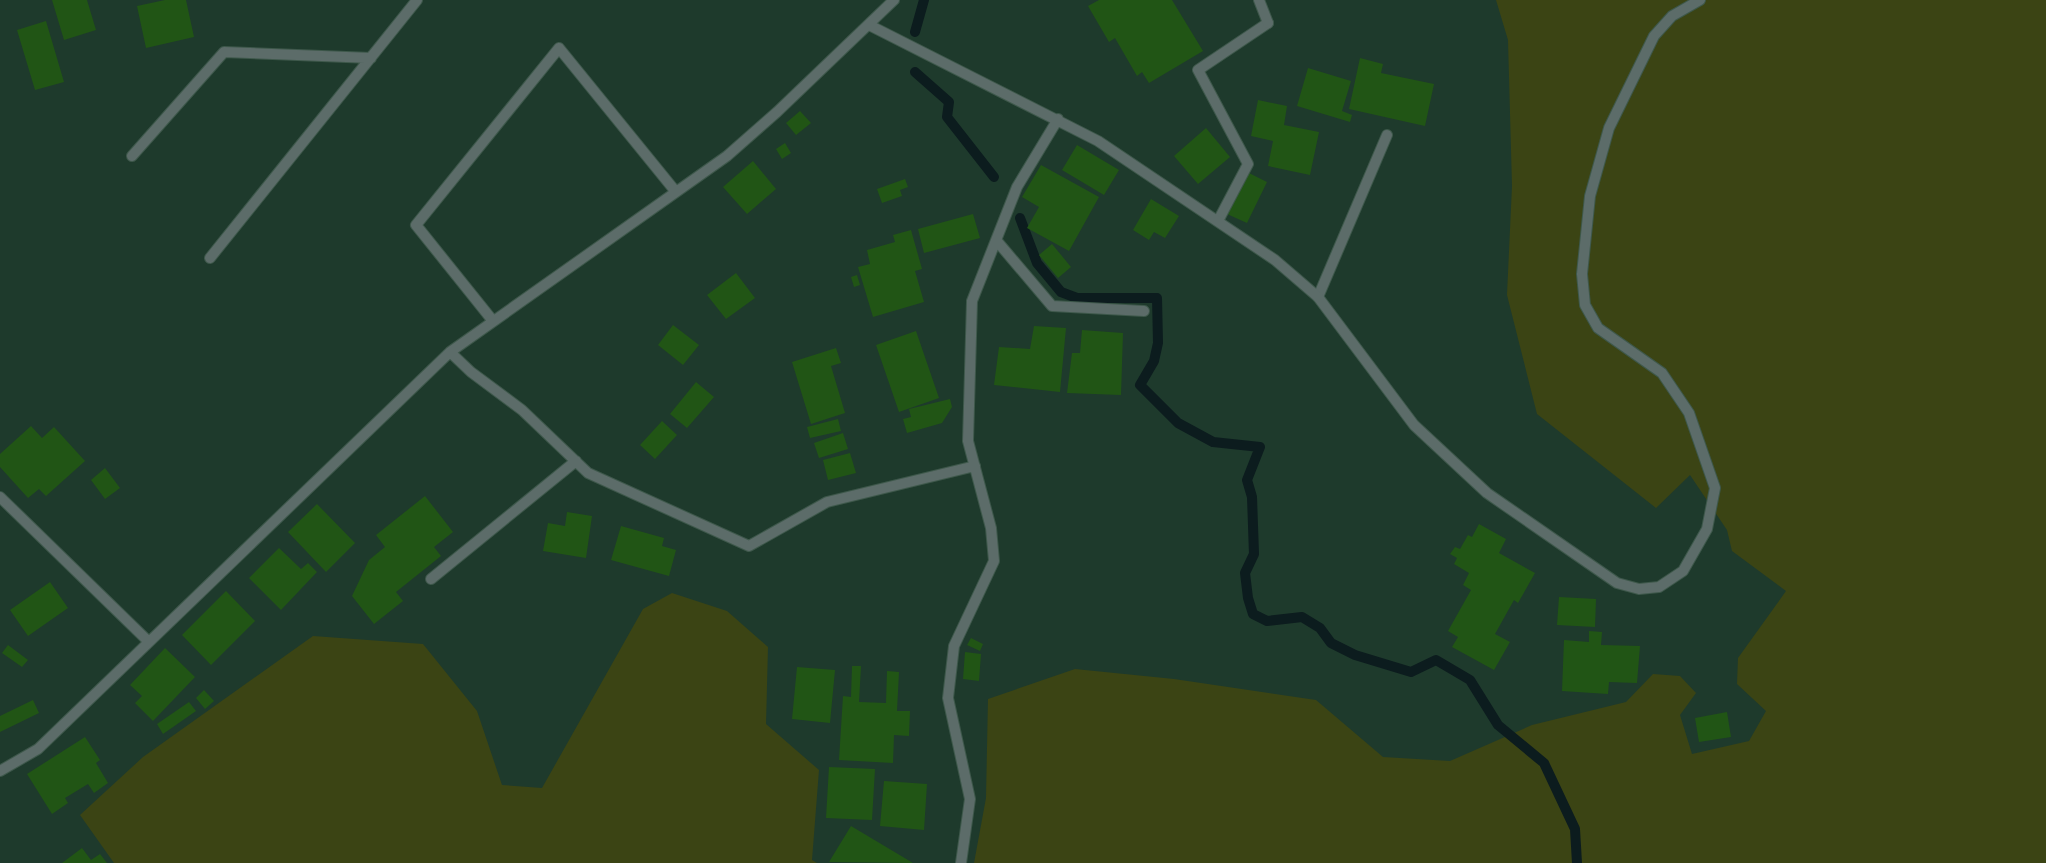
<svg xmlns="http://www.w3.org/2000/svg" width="2046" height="863" viewBox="0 0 2046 863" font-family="'Public Sans',sans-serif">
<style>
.green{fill:#3b4414}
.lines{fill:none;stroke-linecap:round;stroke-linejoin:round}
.stream{stroke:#0c1c1e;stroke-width:10}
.building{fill:#215515}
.lane-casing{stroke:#3e584b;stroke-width:12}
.street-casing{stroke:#3e584b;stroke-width:12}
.lane{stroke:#5c6c69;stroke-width:10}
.street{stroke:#5c6c69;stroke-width:10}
</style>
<rect width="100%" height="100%" fill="#1e3a2c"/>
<!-- green -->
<path class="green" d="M 1496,0 L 2046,0 L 2046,863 L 974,863 L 986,798 L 988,699 L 1075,669 L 1174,679 L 1316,700 L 1383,757 L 1450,761 L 1532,725 L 1626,702 L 1653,674 L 1680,676 L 1696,693 L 1680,715 L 1692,754 L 1749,741 L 1766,711 L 1737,684 L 1738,658 L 1786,591 L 1732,551 L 1727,530 L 1690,475 L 1656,508 L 1537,414 L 1507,295 L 1512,186 L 1508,40 Z
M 672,593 L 727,611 L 768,647 L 766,724 L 819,770 L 812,860 L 817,863 L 114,863 L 80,815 L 143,757 L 313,636 L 423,644 L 477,711 L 502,785 L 542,788 L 643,609 Z"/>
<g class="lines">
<!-- stream -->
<path class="stream" d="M 915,32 L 924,0
M 915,72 L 949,102 L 947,117 L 994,177
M 1020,218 L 1037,263 L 1061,292 L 1077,298 L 1157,298 L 1158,343 L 1154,361 L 1140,385 L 1178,423 L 1213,442 L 1260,447 L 1247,480 L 1252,497 L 1254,554 L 1245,573 L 1248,598 L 1253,614 L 1267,621 L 1302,617 L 1320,628 L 1331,643 L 1355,655 L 1411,672 L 1436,660 L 1470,680 L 1498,725 L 1544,763 L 1575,829 L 1577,863"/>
</g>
<!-- building -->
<path class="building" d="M 52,0 L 87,0 L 96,30 L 64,40 Z
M 165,0 L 186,0 L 194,37 L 146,48 L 137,6 Z
M 1099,0 L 1172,0 L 1203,51 L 1149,83 L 1142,72 L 1137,76 L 1115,38 L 1109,42 L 1088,6 Z
M 46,21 L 64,82 L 35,90 L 17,30 Z
M 1360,58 L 1383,64 L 1381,73 L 1434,84 L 1425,126 L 1349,109 Z
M 1308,68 L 1351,81 L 1342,111 L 1352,115 L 1350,122 L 1297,106 Z
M 1258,100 L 1287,106 L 1284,125 L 1319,132 L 1310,175 L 1268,166 L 1273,141 L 1251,136 Z
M 800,111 L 811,123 L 796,135 L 786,123 Z
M 1206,128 L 1230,157 L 1198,184 L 1174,156 Z
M 785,143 L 791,153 L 782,159 L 776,149 Z
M 1077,145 L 1119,170 L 1104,195 L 1062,170 Z
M 753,161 L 776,189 L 747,214 L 723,187 Z
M 1041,165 L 1099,197 L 1069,251 L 1027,228 L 1039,207 L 1022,197 Z
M 1247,172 L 1267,182 L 1247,223 L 1227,214 Z
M 905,179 L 908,187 L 900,190 L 902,196 L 882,203 L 877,189 Z
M 1151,199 L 1179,216 L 1165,238 L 1154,232 L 1149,240 L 1133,230 Z
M 973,214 L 980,238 L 924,253 L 918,229 Z
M 911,230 L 922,269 L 915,271 L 924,302 L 873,317 L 858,267 L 870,264 L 867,250 L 895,242 L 893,235 Z
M 1052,244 L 1071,267 L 1058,278 L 1039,255 Z
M 736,273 L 755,298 L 726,319 L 707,295 Z
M 857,275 L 860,285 L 854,287 L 851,277 Z
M 673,325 L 699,345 L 683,365 L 658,345 Z
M 1034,326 L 1066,328 L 1060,392 L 994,385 L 999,347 L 1030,349 Z
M 1082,330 L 1123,333 L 1121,395 L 1067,393 L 1072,353 L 1080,353 Z
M 916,331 L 939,398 L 899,412 L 876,345 Z
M 836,348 L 841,363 L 831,366 L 845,413 L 811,424 L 792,362 Z
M 696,382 L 714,397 L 687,428 L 670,414 Z
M 950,399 L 952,407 L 942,423 L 907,433 L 903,419 L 911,417 L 909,409 Z
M 838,419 L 841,431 L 810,438 L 807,427 Z
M 662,421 L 677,435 L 655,459 L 640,445 Z
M 31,426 L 42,438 L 54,427 L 85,461 L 46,496 L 39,489 L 28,498 L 0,467 L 0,454 Z
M 843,433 L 848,449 L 819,458 L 814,443 Z
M 850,453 L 856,473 L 828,480 L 823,460 Z
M 105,468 L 120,488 L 105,499 L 91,480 Z
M 425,496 L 453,532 L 434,547 L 441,556 L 396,592 L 403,601 L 374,624 L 352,596 L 369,560 L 385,547 L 376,535 Z
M 317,504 L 355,543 L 326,572 L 288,532 Z
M 567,512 L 592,516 L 586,558 L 543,551 L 548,523 L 565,526 Z
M 1479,524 L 1506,539 L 1499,553 L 1535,573 L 1518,603 L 1514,600 L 1495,634 L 1510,642 L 1494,670 L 1452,647 L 1458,637 L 1448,631 L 1471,590 L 1463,585 L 1469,573 L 1454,564 L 1457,558 L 1450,554 L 1455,547 L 1460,549 L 1468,535 L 1472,537 Z
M 621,526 L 664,538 L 662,546 L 676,550 L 669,576 L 611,560 Z
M 279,548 L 301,569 L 308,563 L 317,572 L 281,610 L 249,578 Z
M 50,582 L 68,608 L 28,636 L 10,610 Z
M 226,591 L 255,621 L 211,665 L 182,635 Z
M 1559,597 L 1596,599 L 1595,627 L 1557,625 Z
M 1589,631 L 1602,632 L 1601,645 L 1640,646 L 1637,683 L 1609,682 L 1608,694 L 1562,691 L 1564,640 L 1589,642 Z
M 971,638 L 983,644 L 980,651 L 967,645 Z
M 8,645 L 28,660 L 22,667 L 2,653 Z
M 165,648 L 195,677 L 153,721 L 135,703 L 142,696 L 130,685 Z
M 965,652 L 981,654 L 979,681 L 963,679 Z
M 852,666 L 861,666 L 859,702 L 886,703 L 887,671 L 899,672 L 897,711 L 910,711 L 909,736 L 894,735 L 893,763 L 839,760 L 843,696 L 851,697 Z
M 797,667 L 835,670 L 830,723 L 792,719 Z
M 204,690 L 214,701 L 205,709 L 196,698 Z
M 33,700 L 39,713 L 0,732 L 0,716 Z
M 189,702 L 196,711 L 163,734 L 157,724 Z
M 1727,712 L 1731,737 L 1699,742 L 1695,718 Z
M 85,737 L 100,760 L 96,763 L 108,783 L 94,793 L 88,784 L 65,798 L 68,803 L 52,814 L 27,774 Z
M 829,767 L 875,769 L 872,820 L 826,818 Z
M 884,781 L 927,784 L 924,830 L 880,826 Z
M 851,826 L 913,863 L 829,862 Z
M 82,848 L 91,860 L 100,854 L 107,863 L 62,863 Z"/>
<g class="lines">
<defs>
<path id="lane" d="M 1218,221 L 1248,164 L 1198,70 L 1268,23
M 1318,297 L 1387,135"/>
<path id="street" d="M 1259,0 L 1268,23
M 869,25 L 1098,141 L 1275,260 L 1318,297 L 1414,425 L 1487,493 L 1617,583 L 1639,589 L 1659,587 L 1683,571 L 1707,529 L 1715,488 L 1689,413 L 1662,373 L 1598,328 L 1585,305 L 1582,274 L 1590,196 L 1609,128 L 1654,36 L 1672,16 L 1700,0
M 132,156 L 224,52 L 371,58
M 996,240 L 1052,306 L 1144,311
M 210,258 L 417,0
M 493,321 L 416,225 L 559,48 L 676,192
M 450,352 L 471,372 L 522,410 L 588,473 L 749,546 L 827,502 L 975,466
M 0,497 L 149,642
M 431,579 L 576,461
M 0,771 L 38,749 L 450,352 L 727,156 L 777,112 L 894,0
M 961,863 L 970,799 L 948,698 L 954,646 L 994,561 L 991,528 L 968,441 L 972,301 L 1017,187 L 1058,119"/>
</defs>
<!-- lane casing -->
<use href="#lane" class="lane-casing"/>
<!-- street casing -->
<use href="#street" class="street-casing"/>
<!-- lane -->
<use href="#lane" class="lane"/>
<!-- street -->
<use href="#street" class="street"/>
</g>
</svg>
